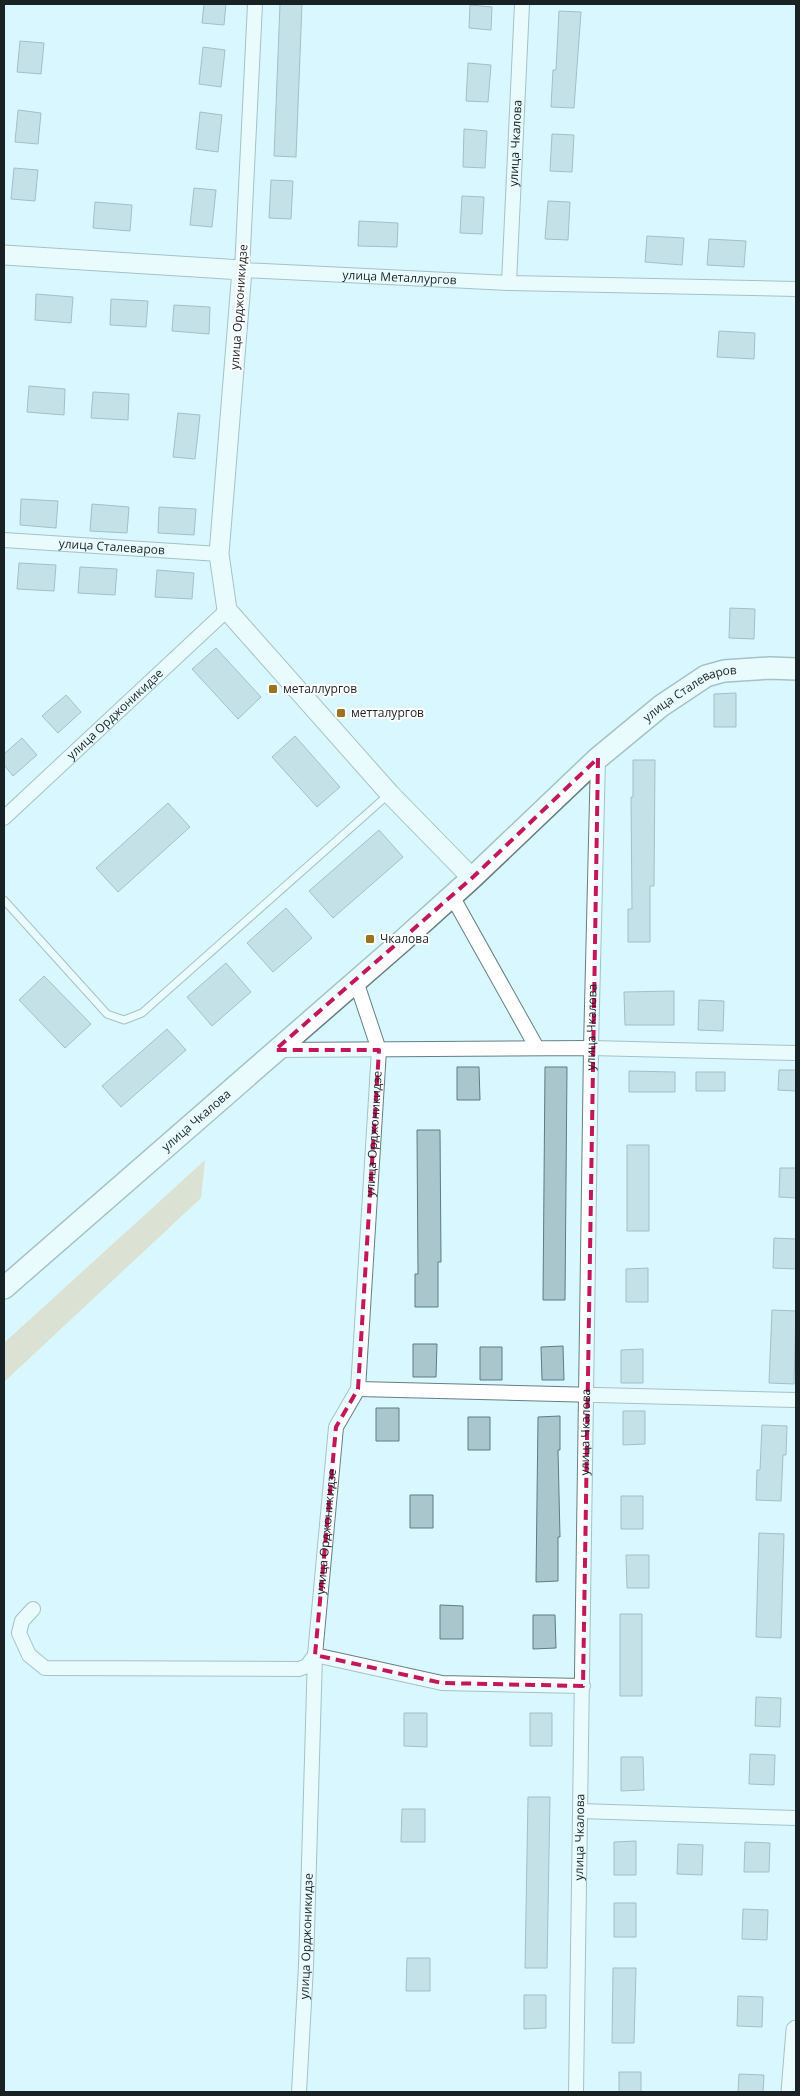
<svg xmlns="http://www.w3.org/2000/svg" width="800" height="2096" viewBox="0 0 800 2096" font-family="'Open Sans',sans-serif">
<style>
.green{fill:#dec7a3}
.building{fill:#aac6cd;stroke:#607b81}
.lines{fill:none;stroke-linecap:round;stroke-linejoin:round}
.lane-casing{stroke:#647f86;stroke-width:9}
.street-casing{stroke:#647f86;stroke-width:16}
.secondary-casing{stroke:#647f86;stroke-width:21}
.primary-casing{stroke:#647f86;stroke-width:24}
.lane{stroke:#fff;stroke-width:7}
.street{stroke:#fff;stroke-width:14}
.secondary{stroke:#fff;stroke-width:19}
.primary{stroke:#fff;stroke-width:21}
.marked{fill:none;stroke:#c2185b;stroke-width:4;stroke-dasharray:10 6;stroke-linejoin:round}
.poi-dot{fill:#9d7322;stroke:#fefefe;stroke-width:2}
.labels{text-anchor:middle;stroke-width:4;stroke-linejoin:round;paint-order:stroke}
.street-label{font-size:12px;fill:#182225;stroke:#fefefe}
.poi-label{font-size:12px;fill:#182225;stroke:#fefefe;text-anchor:start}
</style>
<rect width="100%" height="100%" fill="#d9f7fe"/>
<!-- green -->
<path class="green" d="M 205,1160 L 201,1198 L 4,1382 L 4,1343 Z"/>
<!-- building -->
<path class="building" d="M 204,4 L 226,4 L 224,25 L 202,23 Z
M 280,4 L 302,4 L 296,157 L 274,156 Z
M 470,5 L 492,7 L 491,30 L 469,28 Z
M 559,11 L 581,12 L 574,108 L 551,107 L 553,70 L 556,70 Z
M 20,41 L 44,43 L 41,74 L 17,72 Z
M 203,47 L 225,50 L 221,87 L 199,84 Z
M 468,63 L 491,65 L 488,102 L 466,101 Z
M 18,110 L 41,113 L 38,144 L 15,142 Z
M 200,112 L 222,115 L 218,152 L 196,149 Z
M 464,129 L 487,131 L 485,168 L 463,167 Z
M 552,134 L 574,135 L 572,172 L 550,171 Z
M 14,168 L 38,170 L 35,201 L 11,199 Z
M 271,180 L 293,181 L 291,219 L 269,218 Z
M 194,188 L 216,190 L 212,227 L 190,225 Z
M 462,196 L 484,197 L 482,234 L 460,233 Z
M 548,201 L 570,202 L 568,240 L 545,239 Z
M 95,202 L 132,205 L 130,231 L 93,228 Z
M 359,221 L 398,223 L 397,247 L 358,246 Z
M 647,236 L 684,238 L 682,265 L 645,262 Z
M 709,239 L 746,241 L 744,267 L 707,265 Z
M 36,294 L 73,297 L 71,323 L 35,320 Z
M 111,299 L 148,301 L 146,327 L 110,325 Z
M 174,305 L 210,307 L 209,334 L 172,331 Z
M 719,331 L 755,333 L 754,359 L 717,357 Z
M 29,386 L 65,389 L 64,415 L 27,412 Z
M 93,392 L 129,394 L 128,420 L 91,418 Z
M 178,413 L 200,415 L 195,459 L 173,457 Z
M 21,499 L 58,501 L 56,528 L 20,525 Z
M 92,504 L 129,507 L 127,533 L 90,531 Z
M 159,507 L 196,509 L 194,535 L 158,533 Z
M 19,563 L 56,565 L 54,591 L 17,589 Z
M 80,567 L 117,569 L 115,595 L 78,593 Z
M 157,570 L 194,573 L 192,599 L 155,597 Z
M 730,608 L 755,609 L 754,639 L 729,638 Z
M 216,648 L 261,697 L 238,719 L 192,669 Z
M 736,693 L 736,727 L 714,727 L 714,694 Z
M 66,695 L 81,712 L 58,733 L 42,716 Z
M 295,736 L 340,787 L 317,807 L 272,757 Z
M 22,738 L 37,755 L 13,776 L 4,765 L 4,754 Z
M 633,760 L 655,760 L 654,886 L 650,886 L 650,942 L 628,942 L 628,909 L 632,909 L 631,797 L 633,797 Z
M 168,803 L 190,827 L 118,892 L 96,868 Z
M 379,830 L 403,857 L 333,918 L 309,891 Z
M 286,908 L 312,938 L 273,972 L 247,943 Z
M 226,963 L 251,992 L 212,1026 L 187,997 Z
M 44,976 L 91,1024 L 65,1048 L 19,1000 Z
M 674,991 L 674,1025 L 625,1025 L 624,992 Z
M 699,1000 L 724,1001 L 723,1031 L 698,1030 Z
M 167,1029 L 186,1050 L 121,1107 L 102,1086 Z
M 457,1067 L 479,1067 L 480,1100 L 457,1100 Z
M 545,1067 L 567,1067 L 565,1300 L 543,1300 Z
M 779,1070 L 796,1070 L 796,1091 L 778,1090 Z
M 629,1071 L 675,1072 L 675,1092 L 629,1092 Z
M 696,1072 L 725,1072 L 725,1091 L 696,1091 Z
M 417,1130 L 440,1130 L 441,1262 L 438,1262 L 438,1307 L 415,1307 L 415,1274 L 418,1274 Z
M 627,1145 L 649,1145 L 649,1231 L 627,1231 Z
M 780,1168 L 796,1168 L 796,1198 L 779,1197 Z
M 774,1238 L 796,1239 L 796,1269 L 773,1268 Z
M 648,1268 L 648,1302 L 626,1302 L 626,1269 Z
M 772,1310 L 796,1311 L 794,1384 L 769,1383 Z
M 413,1344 L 437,1344 L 436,1377 L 413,1377 Z
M 563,1346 L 564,1380 L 542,1380 L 541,1347 Z
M 480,1347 L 502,1347 L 502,1380 L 480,1380 Z
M 643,1349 L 643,1383 L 621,1383 L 621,1350 Z
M 376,1408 L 399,1408 L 399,1441 L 376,1441 Z
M 623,1411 L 645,1411 L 645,1444 L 623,1445 Z
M 560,1416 L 560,1450 L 558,1450 L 560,1537 L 558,1537 L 558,1581 L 536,1582 L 538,1417 Z
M 468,1417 L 490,1417 L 490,1450 L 468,1450 Z
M 762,1425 L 787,1426 L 786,1455 L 783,1455 L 781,1501 L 756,1500 L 757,1470 L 760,1470 Z
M 410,1495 L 433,1495 L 433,1528 L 410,1528 Z
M 621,1496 L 643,1496 L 643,1529 L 621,1529 Z
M 759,1533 L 784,1534 L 781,1638 L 756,1637 Z
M 626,1555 L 649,1555 L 649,1588 L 627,1588 Z
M 440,1605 L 463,1606 L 463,1639 L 440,1639 Z
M 620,1614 L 642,1614 L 642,1696 L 620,1696 Z
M 533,1615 L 555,1615 L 556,1648 L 533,1649 Z
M 756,1697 L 781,1698 L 780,1727 L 755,1726 Z
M 404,1713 L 427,1713 L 427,1747 L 404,1746 Z
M 530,1713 L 552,1713 L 552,1746 L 530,1746 Z
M 750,1754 L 775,1755 L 774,1785 L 749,1784 Z
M 621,1757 L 643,1757 L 644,1790 L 621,1791 Z
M 528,1797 L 550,1797 L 547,1968 L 525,1968 Z
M 402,1809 L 425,1809 L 425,1842 L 401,1842 Z
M 636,1841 L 636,1875 L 614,1875 L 614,1842 Z
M 745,1842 L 770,1843 L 769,1872 L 744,1872 Z
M 678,1844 L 703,1845 L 702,1875 L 677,1874 Z
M 614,1903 L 636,1903 L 636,1937 L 614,1937 Z
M 743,1909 L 768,1910 L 767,1940 L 742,1939 Z
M 407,1958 L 430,1958 L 430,1991 L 406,1991 Z
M 613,1968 L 636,1968 L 634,2043 L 612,2043 Z
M 524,1995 L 546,1995 L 546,2028 L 524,2029 Z
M 738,1996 L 763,1997 L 762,2027 L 737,2026 Z
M 619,2072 L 641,2072 L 641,2092 L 619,2092 Z
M 739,2074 L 764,2075 L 763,2092 L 738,2092 Z"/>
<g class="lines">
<defs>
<path id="lane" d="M 4,900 L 107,1014 L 124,1020 L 142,1013 L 389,794"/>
<g id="street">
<path id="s1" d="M 255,4 L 242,270 L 509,283 L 796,289"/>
<path id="s2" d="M 509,283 L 522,4"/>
<path id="s3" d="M 4,540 L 219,554"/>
<path id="s4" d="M 4,818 L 227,610"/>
<path d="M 452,896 L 537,1048"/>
<path d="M 276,1050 L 591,1048 L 796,1053"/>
<path d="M 358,1389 L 796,1400"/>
<path d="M 33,1609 L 22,1621 L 19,1633 L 29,1655 L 45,1668 L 299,1669 L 307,1666 L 315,1655 L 442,1683 L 583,1686"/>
<path d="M 580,1811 L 796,1818"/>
<path id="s5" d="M 299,2092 L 306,1966 L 315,1655 L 336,1427 L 358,1389 L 379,1050 L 356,981"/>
<path id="s6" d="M 576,2092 L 591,1048 L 598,758"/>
</g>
<path id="secondary" d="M 4,255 L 242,270 L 219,554 L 227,610 L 390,794 L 472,878
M 791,2092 L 796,2030"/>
<g id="primary">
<path id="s7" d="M 4,1288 L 400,943 L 472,878 L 598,758 L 661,706 L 706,676 L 724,671 L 770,668 L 796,669"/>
</g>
</defs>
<!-- lane casing -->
<use href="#lane" class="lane-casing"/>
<!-- street casing -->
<use href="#street" class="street-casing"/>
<!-- secondary casing -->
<use href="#secondary" class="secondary-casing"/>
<!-- primary casing -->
<use href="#primary" class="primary-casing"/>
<!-- lane -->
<use href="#lane" class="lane"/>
<!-- street -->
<use href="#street" class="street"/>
<!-- secondary -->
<use href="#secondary" class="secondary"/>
<!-- primary -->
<use href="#primary" class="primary"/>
</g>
<!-- marked area -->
<path d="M0 0H800V2096H0ZM 598,758 L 583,1686 L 442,1683 L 315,1655 L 336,1427 L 358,1389 L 379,1050 L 275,1050 L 472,878 Z" fill="#d9f7fe" fill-opacity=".55" fill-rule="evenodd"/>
<path class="marked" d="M 598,758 L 583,1686 L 442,1683 L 315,1655 L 336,1427 L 358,1389 L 379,1050 L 275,1050 L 472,878 Z"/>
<!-- markers -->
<g class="poi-dot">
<rect x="268" y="684" width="10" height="10" rx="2.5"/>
<rect x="336" y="708" width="10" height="10" rx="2.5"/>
<rect x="365" y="934" width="10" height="10" rx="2.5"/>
</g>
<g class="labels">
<!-- street labels -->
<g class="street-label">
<text dy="4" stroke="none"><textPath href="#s2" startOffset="140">улица Чкалова</textPath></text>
<text dy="4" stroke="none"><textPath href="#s1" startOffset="424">улица Металлургов</textPath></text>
<text transform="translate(239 307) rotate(-86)" y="4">улица Орджоникидзе</text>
<text dy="4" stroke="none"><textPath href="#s3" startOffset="108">улица Сталеваров</textPath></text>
<text dy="4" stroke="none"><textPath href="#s7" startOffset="910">улица Сталеваров</textPath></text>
<text dy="4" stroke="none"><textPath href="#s4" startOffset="152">улица Орджоникидзе</textPath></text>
<text dy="4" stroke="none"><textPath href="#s6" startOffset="1065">улица Чкалова</textPath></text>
<text dy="4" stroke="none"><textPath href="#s7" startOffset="255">улица Чкалова</textPath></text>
<text dy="4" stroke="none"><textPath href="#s5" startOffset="966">улица Орджоникидзе</textPath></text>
<text dy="4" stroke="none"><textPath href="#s6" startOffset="660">улица Чкалова</textPath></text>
<text dy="4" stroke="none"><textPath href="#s5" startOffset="561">улица Орджоникидзе</textPath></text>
<text dy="4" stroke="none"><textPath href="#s6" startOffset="255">улица Чкалова</textPath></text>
<text dy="4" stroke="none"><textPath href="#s5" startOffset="156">улица Орджоникидзе</textPath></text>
</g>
<!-- poi labels -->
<g class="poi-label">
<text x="283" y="693">металлургов</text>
<text x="351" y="717">метталургов</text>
<text x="380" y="943">Чкалова</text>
</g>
</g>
<!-- border -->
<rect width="800" height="2096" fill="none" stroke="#182225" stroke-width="10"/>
</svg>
